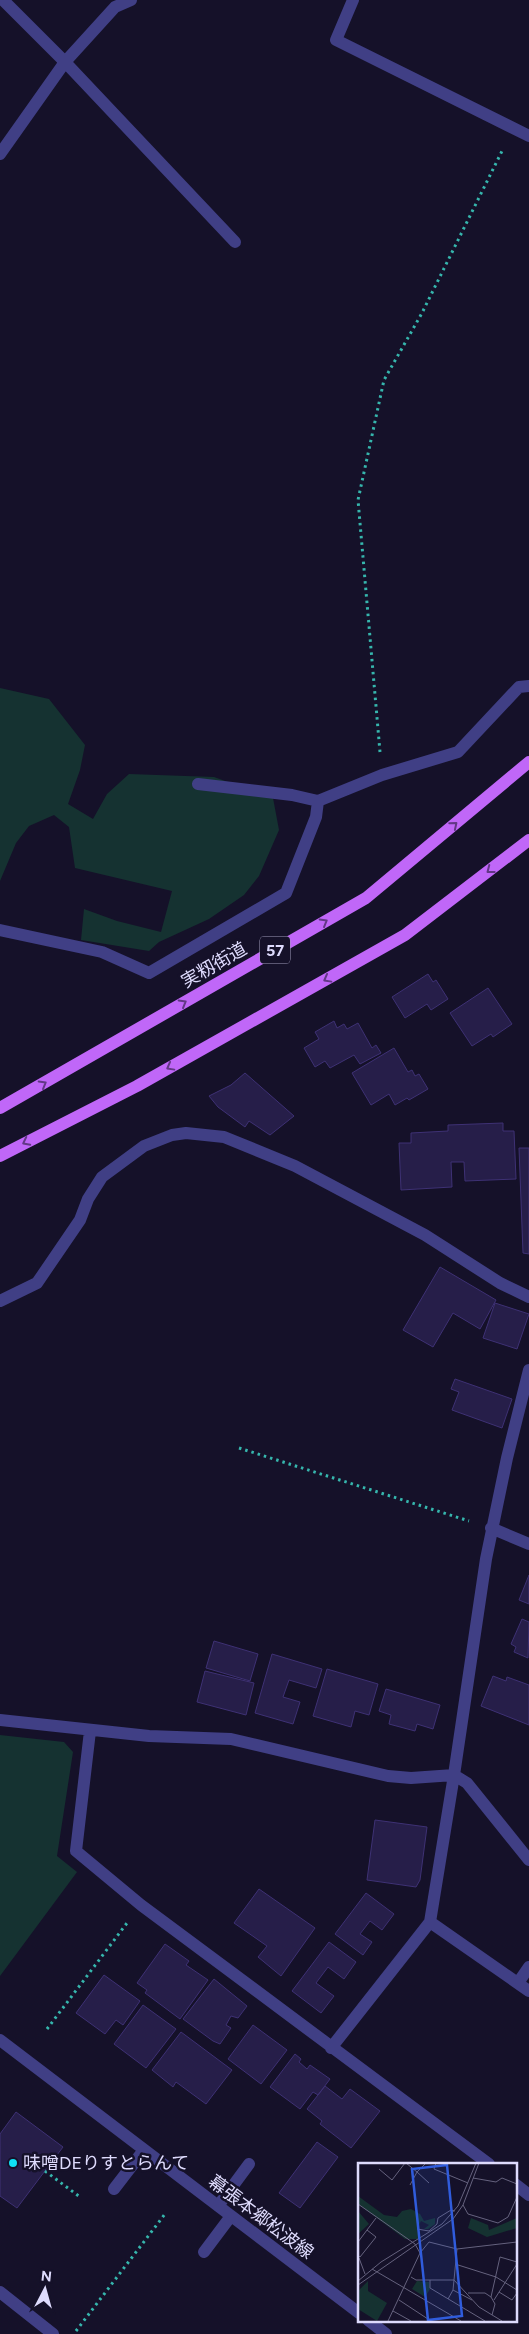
<svg xmlns="http://www.w3.org/2000/svg" width="529" height="2334" viewBox="0 0 529 2334" font-family="Figtree,'Noto Sans JP',sans-serif">
<style>
.green{fill:#153231}
.building{fill:#261e49;stroke:#3e3174}
.lines{fill:none;stroke-linecap:round;stroke-linejoin:round}
.path{stroke:#36b6ad;stroke-width:3;stroke-dasharray:2.5 4;stroke-linecap:butt}
.minor{stroke:#403f85;stroke-width:12}
.major{stroke:#c067f8;stroke-width:12}
.oneway{stroke:#623886}
.poi-dot{fill:#0fe1f5;stroke:#151129;stroke-width:2}
.labels{text-anchor:middle;stroke-width:5;stroke-linejoin:round;paint-order:stroke}
.shield{fill:#151129;stroke:#a29ebd;stroke-width:1}
.shield-label{font-size:16px;font-weight:bold;fill:#dedbfd}
.street-label{font-size:18px;fill:#dedbfd;stroke:#151129}
.poi-label{font-size:18px;fill:#dedbfd;stroke:#151129;text-anchor:start}
.inset-road{fill:none;stroke:#65627e;stroke-width:1}
.view{fill:#305cdc;fill-opacity:0.15;stroke:#305cdc;stroke-width:2.5}
.inset-edge{fill:none;stroke:#dedbfd;stroke-width:2.5}
</style>
<rect width="100%" height="100%" fill="#151129"/>
<!-- green -->
<path class="green" d="M 0,688 L 49,699 L 85,745 L 80,770 L 68,804 L 93,819 L 107,794 L 129,774 L 214,777 L 273,798 L 279,830 L 259,876 L 244,895 L 209,919 L 159,942 L 149,951 L 81,940 L 84,909 L 117,921 L 161,932 L 172,891 L 75,868 L 69,827 L 54,815 L 29,826 L 16,843 L 0,881 Z
M 0,1735 L 64,1742 L 73,1752 L 57,1856 L 77,1872 L 0,1976 Z"/>
<!-- building -->
<path class="building" d="M 428,974 L 433,982 L 436,980 L 448,999 L 431,1010 L 427,1004 L 405,1018 L 392,997 Z
M 488,988 L 512,1024 L 493,1037 L 491,1034 L 472,1046 L 450,1013 Z
M 334,1021 L 337,1028 L 344,1024 L 347,1029 L 358,1023 L 372,1048 L 376,1045 L 381,1053 L 360,1064 L 354,1055 L 330,1068 L 325,1061 L 315,1067 L 304,1048 L 319,1039 L 315,1032 Z
M 394,1048 L 408,1072 L 412,1070 L 415,1076 L 419,1074 L 428,1089 L 409,1100 L 407,1098 L 395,1105 L 389,1094 L 371,1105 L 352,1073 Z
M 245,1073 L 294,1116 L 270,1135 L 249,1121 L 245,1127 L 218,1107 L 209,1096 L 231,1085 Z
M 503,1123 L 503,1131 L 514,1131 L 516,1179 L 465,1181 L 464,1162 L 451,1162 L 452,1187 L 401,1190 L 399,1143 L 411,1143 L 411,1133 L 448,1131 L 448,1125 Z
M 519,1148 L 529,1148 L 529,1254 L 523,1253 Z
M 440,1267 L 496,1300 L 480,1329 L 453,1313 L 433,1347 L 403,1330 Z
M 495,1303 L 529,1314 L 517,1349 L 483,1338 Z
M 455,1379 L 512,1399 L 502,1428 L 452,1410 L 459,1392 L 451,1389 Z
M 529,1575 L 529,1604 L 519,1600 Z
M 522,1619 L 529,1622 L 528,1658 L 514,1652 L 516,1647 L 511,1644 Z
M 214,1641 L 258,1654 L 250,1681 L 206,1668 Z
M 272,1654 L 322,1669 L 316,1688 L 289,1680 L 283,1697 L 300,1702 L 293,1724 L 255,1713 Z
M 327,1669 L 378,1684 L 369,1715 L 355,1711 L 351,1727 L 313,1716 Z
M 205,1671 L 254,1683 L 246,1715 L 197,1702 Z
M 493,1676 L 506,1681 L 507,1677 L 529,1685 L 529,1725 L 481,1706 Z
M 386,1689 L 440,1705 L 433,1729 L 417,1724 L 415,1731 L 389,1724 L 391,1715 L 379,1711 Z
M 375,1820 L 427,1827 L 420,1880 L 416,1887 L 367,1880 Z
M 259,1889 L 315,1928 L 281,1976 L 258,1957 L 267,1946 L 234,1923 Z
M 366,1893 L 394,1914 L 382,1930 L 370,1921 L 360,1934 L 372,1942 L 363,1955 L 335,1934 Z
M 329,1942 L 356,1962 L 344,1979 L 328,1967 L 316,1983 L 334,1996 L 321,2013 L 292,1991 Z
M 165,1944 L 189,1961 L 186,1965 L 208,1980 L 180,2019 L 145,1993 L 147,1990 L 137,1983 Z
M 104,1975 L 140,2001 L 123,2025 L 116,2020 L 105,2034 L 76,2013 Z
M 214,1979 L 247,2006 L 238,2018 L 231,2016 L 226,2025 L 231,2028 L 220,2044 L 213,2041 L 183,2019 Z
M 143,2005 L 176,2029 L 146,2068 L 114,2044 Z
M 253,2025 L 287,2050 L 261,2084 L 228,2059 Z
M 181,2032 L 232,2070 L 206,2104 L 176,2082 L 173,2087 L 152,2070 Z
M 295,2054 L 301,2059 L 299,2062 L 307,2069 L 310,2065 L 330,2079 L 318,2095 L 313,2092 L 300,2109 L 270,2087 Z
M 325,2086 L 342,2099 L 350,2089 L 380,2111 L 351,2148 L 320,2124 L 322,2121 L 307,2109 Z
M 16,2112 L 63,2147 L 17,2208 L 0,2196 L 0,2134 Z
M 317,2142 L 338,2157 L 300,2208 L 279,2193 Z"/>
<g class="lines">
<!-- path -->
<path class="path" d="M 380,752 L 358,500 L 384,380 L 422,313 L 503,149
M 239,1448 L 469,1521
M 47,2029 L 127,1923
M 45,2171 L 80,2197
M 76,2331 L 165,2214"/>
<!-- minor -->
<path class="minor" d="M 3,0 L 65,62 L 115,7 L 131,0
M 353,0 L 336,40 L 529,136
M 0,154 L 65,62 L 235,242
M 198,784 L 292,795 L 318,801
M 0,930 L 102,952 L 149,973 L 286,893 L 316,817 L 318,801 L 382,775 L 458,752 L 519,687 L 529,686
M 0,1301 L 37,1283 L 80,1220 L 88,1199 L 102,1177 L 144,1146 L 172,1135 L 186,1133 L 224,1137 L 295,1166 L 425,1235 L 500,1283 L 529,1297
M 529,1370 L 507,1458 L 486,1559 L 454,1775 L 467,1783 L 529,1860
M 491,1528 L 529,1544
M 0,1720 L 149,1736 L 231,1739 L 388,1776 L 411,1778 L 454,1775 L 430,1922 L 331,2048
M 90,1731 L 76,1851 L 141,1905 L 489,2164
M 430,1922 L 529,1991
M 518,1983 L 529,1967
M 0,2040 L 359,2313
M 515,2184 L 529,2195
M 114,2189 L 144,2150
M 218,2206 L 249,2164
M 204,2252 L 231,2216
M 0,2292 L 53,2334
M 368,2320 L 386,2334"/>
<!-- major -->
<path class="major" d="M 0,1108 L 366,898 L 529,762
M 0,1156 L 137,1086 L 405,935 L 529,840"/>
</g>
<!-- one-way arrows -->
<defs><path id="oneway-chevron" d="M-2-3.5L2.5 0L-2 3.5" fill="none" stroke-width="1.6" stroke-linecap="round" stroke-linejoin="round" transform="scale(1.25)"/></defs>
<g class="oneway">
<use href="#oneway-chevron" transform="translate(454 825) rotate(-40)"/>
<use href="#oneway-chevron" transform="translate(490 870) rotate(142)"/>
<use href="#oneway-chevron" transform="translate(324 922) rotate(-30)"/>
<use href="#oneway-chevron" transform="translate(327 979) rotate(151)"/>
<use href="#oneway-chevron" transform="translate(183 1003) rotate(-30)"/>
<use href="#oneway-chevron" transform="translate(170 1067) rotate(151)"/>
<use href="#oneway-chevron" transform="translate(43 1084) rotate(-30)"/>
<use href="#oneway-chevron" transform="translate(26 1142) rotate(153)"/>
</g>
<!-- markers -->
<circle class="poi-dot" cx="13" cy="2163" r="5"/>
<g class="labels">
<!-- shield labels -->
<rect class="shield" x="260" y="936.5" width="30" height="27" rx="4"/>
<g class="shield-label">
<text x="275" y="956">57</text>
</g>
<!-- street labels -->
<g class="street-label">
<text transform="translate(214 965) rotate(-30)" y="6">実籾街道</text>
<text transform="translate(261 2217) rotate(37)" y="6">幕張本郷松波線</text>
</g>
<!-- poi labels -->
<g class="poi-label">
<text x="23" y="2169">味噌DEりすとらんて</text>
</g>
</g>
<!-- overview -->
<g transform="translate(358 2163)">
<rect width="159" height="159" fill="#151129"/>
<path d="M 0,33 L 26,52 L 39,54 L 44,48 L 53,46 L 62,51 L 66,58 L 77,55 L 77,61 L 70,66 L 66,66 L 71,62 L 63,58 L 59,66 L 61,76 L 47,76 L 0,41 ZM 0,48 L 11,61 L 0,71 ZM 113,55 L 130,62 L 131,67 L 159,55 L 159,65 L 129,74 L 110,65 ZM 10,118 L 10,128 L 29,140 L 19,158 L 0,146 L 0,128 ZM 59,118 L 71,119 L 72,126 L 67,134 L 54,126 Z" fill="#153231"/>
<path class="inset-road" d="M 48,0 L 59,9 L 68,0M 78,0 L 76,6 L 110,20M 21,6 L 34,17 L 47,0M 115,15 L 138,19 L 144,15 L 159,21M 52,22 L 59,9 L 71,20M 0,41 L 57,81 L 62,90M 105,42 L 110,51 L 140,60 L 150,54 L 159,34M 59,66 L 71,68 L 79,61 L 80,55 L 93,47 L 97,48M 0,79 L 18,55M 99,86 L 96,117 L 121,144 L 144,158M 0,92 L 2,94 L 18,74 L 9,67M 1,95 L 7,111M 97,101 L 138,114 L 159,127M 14,106 L 103,158M 53,114 L 58,117 L 96,117 L 95,127 L 90,136M 72,117 L 72,125 L 127,158M 0,118 L 23,99 L 84,61 L 100,43 L 118,0M 0,122 L 95,56 L 105,42 L 121,0M 95,127 L 114,137M 141,129 L 154,137 L 159,130M 110,130 L 127,130 L 133,134M 41,137 L 73,158M 136,137 L 159,101M 35,148 L 53,158M 134,152 L 137,141 L 133,134 L 142,94 L 159,99M 30,158 L 62,90 L 71,79 L 99,86 L 159,79"/>
<path class="view" d="M 89,2 L 104,153 L 70,157 L 54,6 Z"/>
<rect width="159" height="159" class="inset-edge"/>
</g>
<!-- north arrow -->
<g transform="translate(45 2289) rotate(6)" stroke="#151129" stroke-width="4" paint-order="stroke">
<path d="M0-4L9 19L0 12L-9 19Z" fill="#dedbfd"/>
<text y="-8" font-size="14" font-weight="bold" text-anchor="middle" fill="#dedbfd">N</text>
</g>
</svg>
